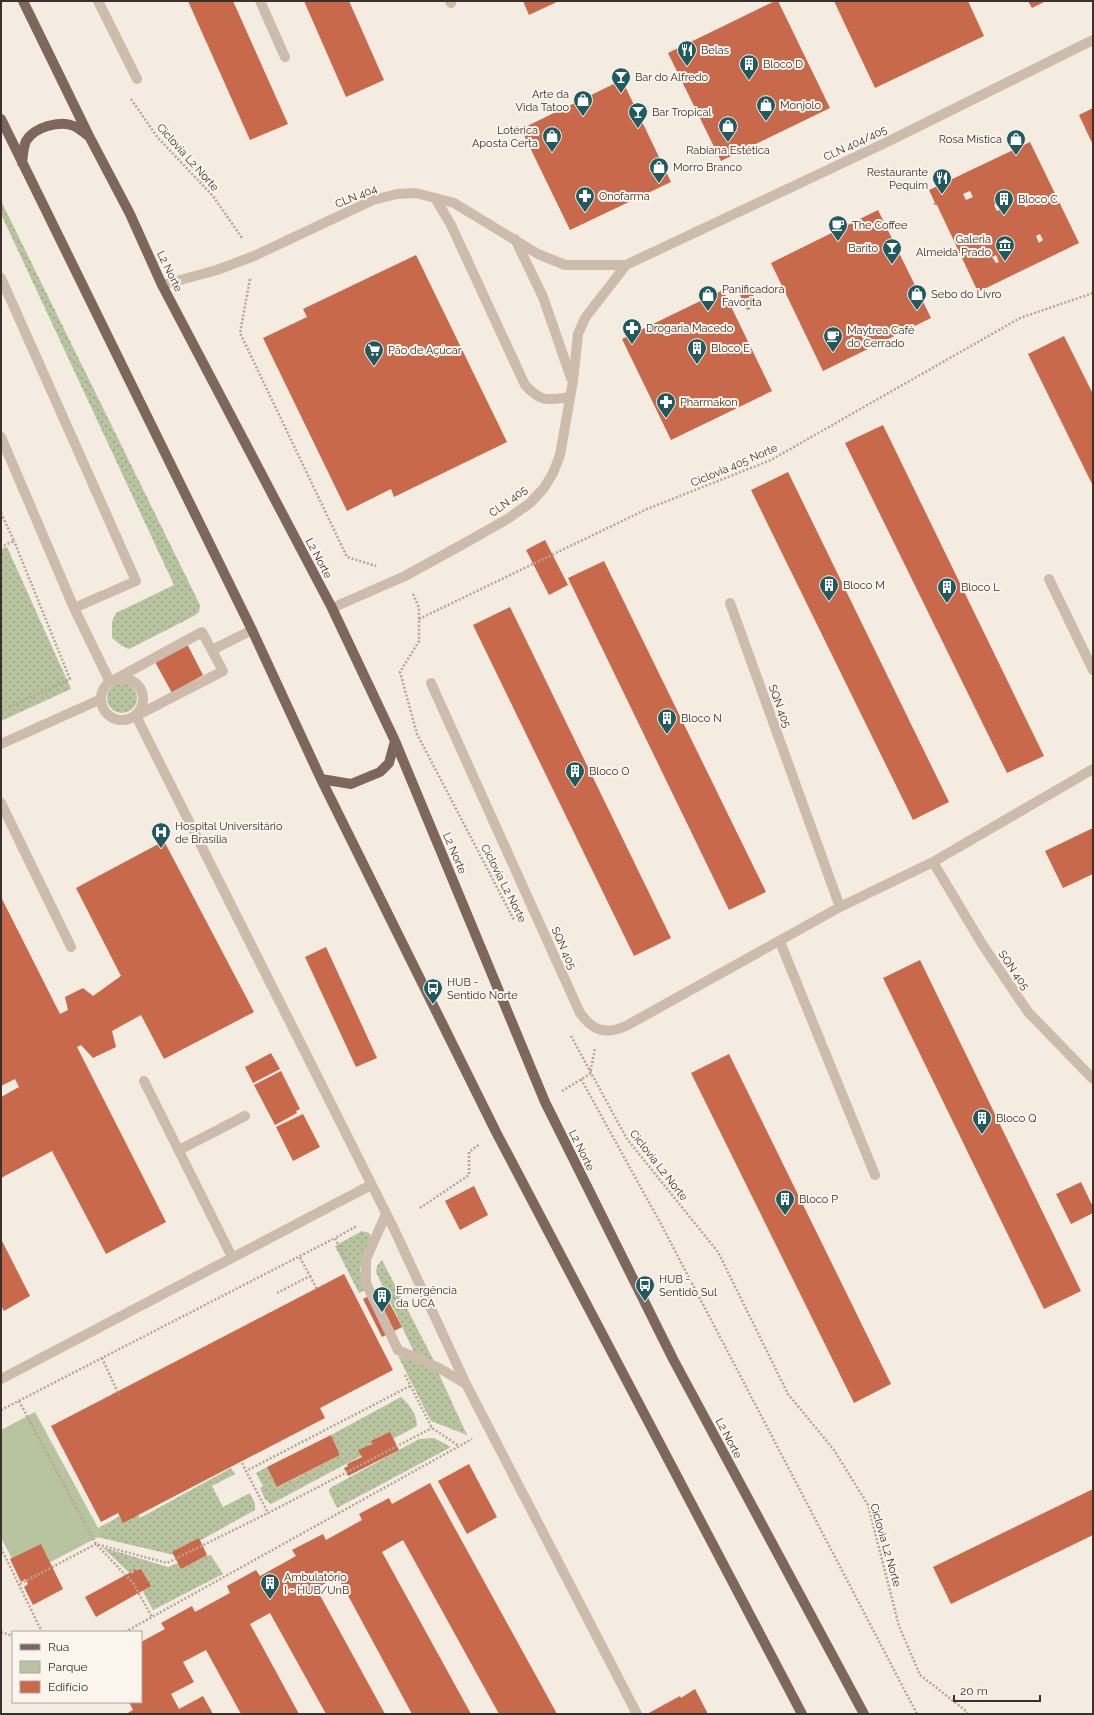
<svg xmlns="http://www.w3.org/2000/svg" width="1094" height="1715" viewBox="0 0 1094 1715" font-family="Raleway,sans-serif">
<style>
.grass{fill:url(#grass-dots)}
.green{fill:#b8c4a0}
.building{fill:#c8694b;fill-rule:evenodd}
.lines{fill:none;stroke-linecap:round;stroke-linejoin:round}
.path{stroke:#b9a596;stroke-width:2.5;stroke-dasharray:2 2;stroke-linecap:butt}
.service{stroke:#cdbbac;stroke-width:10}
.minor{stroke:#cdbbac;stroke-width:10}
.tertiary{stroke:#cdbbac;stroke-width:10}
.primary{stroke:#7d675c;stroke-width:10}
.labels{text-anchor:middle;stroke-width:4;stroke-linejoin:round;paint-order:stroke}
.poi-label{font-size:11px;fill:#3b302b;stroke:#fbf5ee;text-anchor:start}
.street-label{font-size:11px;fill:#3b302b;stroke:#fbf5ee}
</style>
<defs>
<pattern id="grass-dots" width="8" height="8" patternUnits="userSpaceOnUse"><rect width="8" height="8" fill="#b8c4a0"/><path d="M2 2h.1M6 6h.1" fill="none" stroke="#97a083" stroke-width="1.8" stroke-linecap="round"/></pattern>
</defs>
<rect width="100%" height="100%" fill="#f4ebe1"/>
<!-- grass -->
<path class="grass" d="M 1,201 L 200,605 L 199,612 L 194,616 L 129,649 L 122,646 L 112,638 L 112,622 L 116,613 L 174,585 L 1,214 Z
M 7,547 L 71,689 L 1,721 L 1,549 Z
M107 698a15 15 0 1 1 30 0a15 15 0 1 1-30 0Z
M 362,1231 L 369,1233 L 371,1237 L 360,1269 L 365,1290 L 359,1293 L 335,1246 Z
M 382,1260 L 434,1361 L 414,1352 L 376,1272 L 377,1266 Z
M 398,1356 L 437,1370 L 467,1435 L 431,1421 Z
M 401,1397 C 410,1405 417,1415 417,1426 L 271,1504 L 265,1499 L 260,1488 L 263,1486 L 256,1473 L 267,1467 L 278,1487 L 340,1455 L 331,1435 Z
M 434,1438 L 451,1447 L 337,1508 L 329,1492 L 330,1488 L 419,1439 Z
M 231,1468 L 235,1474 L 212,1486 L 223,1507 L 250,1493 L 255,1504 L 255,1510 L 174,1555 L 97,1537 L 101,1535 L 98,1528 L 135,1508 L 140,1518 Z
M 102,1547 L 168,1567 L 193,1557 L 211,1555 L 223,1574 L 153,1610 L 136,1579 Z"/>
<!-- green -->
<path class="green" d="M 35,1412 L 102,1535 L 22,1577 L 1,1538 L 1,1430 Z"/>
<!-- building -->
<path class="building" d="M 188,1 L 233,1 L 288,124 L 250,140 Z
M 304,1 L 349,1 L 384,80 L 346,97 Z
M 523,1 L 559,1 L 529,15 Z
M 775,1 L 778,1 L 830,108 L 721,161 L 668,53 Z
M 834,1 L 968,1 L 984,36 L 875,88 Z
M 1028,1 L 1046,1 L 1032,8 Z
M 622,80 L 671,182 L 570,230 L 521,129 Z
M 1093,108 L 1093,145 L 1079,115 Z
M 1030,142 L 1079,243 L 978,292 L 937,205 L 933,204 L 935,203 L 929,190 ZM 970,191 L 973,197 L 966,200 L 963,194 ZM 1036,198 L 1037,201 L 1025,207 L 1024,204 ZM 1000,202 L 1004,208 L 997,211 L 994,205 ZM 1040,234 L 1043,240 L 1039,243 L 1036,236 ZM 996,255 L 999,262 L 996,263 L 992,257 Z
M 878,210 L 931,318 L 823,371 L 771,263 Z
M 416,255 L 507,442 L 394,497 L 391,489 L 347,511 L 263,338 L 307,317 L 303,309 Z
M 723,290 L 772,391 L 671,440 L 622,339 Z
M 751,290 L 758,305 L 747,310 L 740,295 Z
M 1064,336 L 1093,394 L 1093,486 L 1028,354 Z
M 883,425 L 1044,756 L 1007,773 L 845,443 Z
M 788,472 L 949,802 L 913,820 L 751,490 Z
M 545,540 L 568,585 L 549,595 L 526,550 Z
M 604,561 L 766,892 L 729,910 L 568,578 Z
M 510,607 L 671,938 L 634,956 L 473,625 Z
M 186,642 L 203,675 L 172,693 L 154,660 Z
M 1093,828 L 1093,874 L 1063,888 L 1045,851 Z
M 164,841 L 254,1012 L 164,1059 L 141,1015 L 112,1031 L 116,1047 L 93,1058 L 81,1045 L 77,1047 L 166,1222 L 106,1254 L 52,1151 L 1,1178 L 1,1097 L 19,1087 L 15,1079 L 1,1086 L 1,897 L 60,1014 L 68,1010 L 65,997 L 83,988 L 93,996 L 121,976 L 76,888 Z
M 326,947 L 377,1058 L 356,1067 L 305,957 Z
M 920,960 L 1081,1291 L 1044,1309 L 883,978 Z
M 271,1053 L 280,1069 L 253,1083 L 245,1067 Z
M 729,1054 L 891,1384 L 854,1403 L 691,1073 Z
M 281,1071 L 300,1109 L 296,1111 L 297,1113 L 275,1125 L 254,1085 Z
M 303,1114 L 320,1147 L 293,1161 L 276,1127 Z
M 1081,1182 L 1093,1207 L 1093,1213 L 1071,1224 L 1056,1194 Z
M 474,1186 L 488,1215 L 460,1230 L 445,1201 Z
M 1,1239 L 30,1296 L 4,1311 L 1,1305 Z
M 344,1274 L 393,1370 L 320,1408 L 325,1418 L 123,1523 L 118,1513 L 101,1522 L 51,1426 Z
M 382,1289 L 402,1327 L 382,1337 L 363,1299 Z
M 390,1432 L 399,1450 L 348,1476 L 344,1468 L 348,1466 L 347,1464 L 362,1457 L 358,1450 L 373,1444 L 371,1441 Z
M 331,1435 L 340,1455 L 277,1487 L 267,1467 Z
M 469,1464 L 497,1517 L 467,1534 L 438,1481 Z
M 430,1483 L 557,1714 L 499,1714 L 403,1540 L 382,1552 L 471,1714 L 412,1714 L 338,1577 L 316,1588 L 385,1714 L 326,1714 L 270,1613 L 250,1624 L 299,1714 L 241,1714 L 206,1650 L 183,1662 L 194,1682 L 171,1694 L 179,1709 L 203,1696 L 213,1714 L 126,1714 L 133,1710 L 129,1702 L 141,1702 L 141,1642 L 165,1629 L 161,1623 L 192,1606 L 195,1612 L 230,1593 L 227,1586 L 256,1570 L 260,1576 L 296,1556 L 292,1550 L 323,1534 L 326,1540 L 362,1520 L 359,1514 L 389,1498 L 392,1504 Z
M 1093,1489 L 1093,1535 L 951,1604 L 933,1567 Z
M 199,1538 L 207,1555 L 181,1569 L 172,1552 Z
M 41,1544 L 63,1589 L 33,1605 L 24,1587 L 28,1584 L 25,1579 L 21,1582 L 10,1559 Z
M 135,1569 L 136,1571 L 141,1569 L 151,1586 L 96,1617 L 85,1597 L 131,1572 L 132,1574 L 134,1572 L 133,1570 Z
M 695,1689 L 708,1714 L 647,1714 L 680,1696 L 681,1698 Z"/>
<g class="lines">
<!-- path -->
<path class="path" d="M 131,99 L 158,138 L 213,196 L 242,238
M 250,279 L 240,333 L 347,557 L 376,566
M 1,513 L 14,541 L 1,547
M 413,594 L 419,608 L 419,641 L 400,672 L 417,734 L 514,920
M 419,619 L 647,509 L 771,460 L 1020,318 L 1093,293
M 1,711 L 70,679 L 14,541
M 571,1036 L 627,1139 L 718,1252 L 788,1394 L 834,1450 L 868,1505 L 899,1626 L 920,1675 L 966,1711 L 967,1714
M 581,1079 L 661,1224 L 917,1714
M 562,1091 L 590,1074 L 595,1048
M 420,1208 L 469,1175 L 469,1152 L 480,1144
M 345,1258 L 335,1238 L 357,1226
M 310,1276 L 317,1289
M 277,1293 L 310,1276 L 299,1256
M 102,1358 L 119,1395
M 405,1375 L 432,1428 L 459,1446
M 410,1386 L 246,1471 L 268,1513 L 432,1428
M 19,1401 L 96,1544 L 133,1583 L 152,1617
M 1,1410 L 335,1238
M 242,1463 L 246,1471
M 1,1548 L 42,1632
M 20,1584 L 96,1544 L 167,1563 L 268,1513
M 1,1632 L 13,1636
M 125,1632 L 472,1439"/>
<!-- service -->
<path class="service" d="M 98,1 L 137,79
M 435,198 L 451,225 L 525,385 C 542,403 547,400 570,397
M 1,278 L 136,581 L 74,608
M 1,437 L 74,608 L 110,682 L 202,632 L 223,671 L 136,716 L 394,1229 L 466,1384 L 637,1714
M 212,650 L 252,630
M101 699a21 21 0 1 1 42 0a21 21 0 1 1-42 0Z
M 1,744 L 101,699
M 1,803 L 71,947
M 144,1081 L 232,1257
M 179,1150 L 245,1116
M 386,1214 L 366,1259 L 366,1283 L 398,1350 L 439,1368 L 466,1384
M 1,1379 L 371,1185"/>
<!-- minor -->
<path class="minor" d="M 260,1 L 285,57
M 450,1 L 451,3
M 1049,579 L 1093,670
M 730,603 L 840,907
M 431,683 L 580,1013 C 593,1031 605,1035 626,1026 L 840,907 L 933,862 L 1093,769
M 933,862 L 982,944 L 1028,1012 L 1093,1079
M 780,942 L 875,1175"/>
<!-- tertiary -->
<path class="tertiary" d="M 515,239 L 543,297 L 571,378
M 162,285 L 217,270 L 254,256 L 373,200 L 397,194 L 416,193 L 454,203 L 538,254 L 565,265 L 626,265 L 887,142 L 1093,40
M 332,608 L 405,576 L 465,543 L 509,518 L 530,503 L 544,488 L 553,473 L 560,455 L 573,381 L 578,334 L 585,318 L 626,265"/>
<!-- primary -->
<path class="primary" d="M 23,1 L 89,136 L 130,214 L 162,285 L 332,608 L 395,741 L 545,1102 L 673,1359 L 864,1714
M 1,119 L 252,630 L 321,779 L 496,1132 L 802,1714
M 22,163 C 23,156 23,148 26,141 C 34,127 60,120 74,126 C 79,128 83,132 87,135
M 321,779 L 351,784 L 380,772 L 389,763 L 395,741"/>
</g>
<!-- icons -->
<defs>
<symbol id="restaurant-pin" viewBox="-11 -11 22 30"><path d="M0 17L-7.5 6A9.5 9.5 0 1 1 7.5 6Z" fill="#1f5a5e" stroke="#fbf5ee"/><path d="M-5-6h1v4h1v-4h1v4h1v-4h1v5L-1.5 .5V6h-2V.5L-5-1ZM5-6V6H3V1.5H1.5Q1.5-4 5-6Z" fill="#fff"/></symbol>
<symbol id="building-pin" viewBox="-11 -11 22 30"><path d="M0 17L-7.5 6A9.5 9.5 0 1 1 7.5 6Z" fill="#1f5a5e" stroke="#fbf5ee"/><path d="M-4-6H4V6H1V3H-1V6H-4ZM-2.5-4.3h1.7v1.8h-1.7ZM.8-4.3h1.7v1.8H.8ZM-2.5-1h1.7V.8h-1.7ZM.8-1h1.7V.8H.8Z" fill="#fff"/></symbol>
<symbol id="bar-pin" viewBox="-11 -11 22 30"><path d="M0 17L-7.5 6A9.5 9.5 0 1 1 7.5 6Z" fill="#1f5a5e" stroke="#fbf5ee"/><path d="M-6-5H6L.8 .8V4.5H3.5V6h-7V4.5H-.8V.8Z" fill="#fff"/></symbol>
<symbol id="shop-pin" viewBox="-11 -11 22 30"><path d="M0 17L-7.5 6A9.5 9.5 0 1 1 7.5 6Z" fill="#1f5a5e" stroke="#fbf5ee"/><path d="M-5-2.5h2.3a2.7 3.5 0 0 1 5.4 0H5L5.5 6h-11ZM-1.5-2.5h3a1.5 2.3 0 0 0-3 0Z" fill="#fff"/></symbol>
<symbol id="pharmacy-pin" viewBox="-11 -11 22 30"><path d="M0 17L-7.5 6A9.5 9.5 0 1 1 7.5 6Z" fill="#1f5a5e" stroke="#fbf5ee"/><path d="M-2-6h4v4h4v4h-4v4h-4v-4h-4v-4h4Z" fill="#fff"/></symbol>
<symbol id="cafe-pin" viewBox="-11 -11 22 30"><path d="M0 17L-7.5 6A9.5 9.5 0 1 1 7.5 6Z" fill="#1f5a5e" stroke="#fbf5ee"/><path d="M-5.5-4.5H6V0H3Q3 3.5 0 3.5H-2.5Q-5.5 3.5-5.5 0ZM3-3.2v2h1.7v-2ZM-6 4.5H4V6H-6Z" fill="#fff"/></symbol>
<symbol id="museum-pin" viewBox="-11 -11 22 30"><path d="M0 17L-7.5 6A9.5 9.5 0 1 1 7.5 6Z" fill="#1f5a5e" stroke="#fbf5ee"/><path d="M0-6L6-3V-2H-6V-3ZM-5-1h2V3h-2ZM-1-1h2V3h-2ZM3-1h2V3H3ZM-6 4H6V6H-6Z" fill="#fff"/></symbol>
<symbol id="supermarket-pin" viewBox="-11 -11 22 30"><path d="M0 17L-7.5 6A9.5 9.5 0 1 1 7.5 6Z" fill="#1f5a5e" stroke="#fbf5ee"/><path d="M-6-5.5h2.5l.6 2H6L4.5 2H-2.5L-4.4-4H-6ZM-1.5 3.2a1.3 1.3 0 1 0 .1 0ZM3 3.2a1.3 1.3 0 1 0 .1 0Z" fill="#fff"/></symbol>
<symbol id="hospital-pin" viewBox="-11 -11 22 30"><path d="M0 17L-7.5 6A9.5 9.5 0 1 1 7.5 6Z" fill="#1f5a5e" stroke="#fbf5ee"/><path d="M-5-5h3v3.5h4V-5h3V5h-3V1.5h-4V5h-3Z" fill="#fff"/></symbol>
<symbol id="bus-pin" viewBox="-11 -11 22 30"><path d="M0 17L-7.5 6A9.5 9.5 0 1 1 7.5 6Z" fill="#1f5a5e" stroke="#fbf5ee"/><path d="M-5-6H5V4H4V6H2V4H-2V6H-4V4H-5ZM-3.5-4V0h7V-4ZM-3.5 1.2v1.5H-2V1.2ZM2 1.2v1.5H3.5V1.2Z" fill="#fff"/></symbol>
</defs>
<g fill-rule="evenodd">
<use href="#restaurant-pin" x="676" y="39" width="22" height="30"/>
<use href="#building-pin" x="738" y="53" width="22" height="30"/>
<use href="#bar-pin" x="610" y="66" width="22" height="30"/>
<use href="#shop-pin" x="572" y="89" width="22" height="30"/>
<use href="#shop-pin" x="755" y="94" width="22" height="30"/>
<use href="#bar-pin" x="627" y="101" width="22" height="30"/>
<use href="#shop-pin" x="717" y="115" width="22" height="30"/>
<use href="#shop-pin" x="541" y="125" width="22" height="30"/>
<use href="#shop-pin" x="1005" y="128" width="22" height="30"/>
<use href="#shop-pin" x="648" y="156" width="22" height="30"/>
<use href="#restaurant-pin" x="931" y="167" width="22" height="30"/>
<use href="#pharmacy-pin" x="574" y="185" width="22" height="30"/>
<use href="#building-pin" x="993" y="188" width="22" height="30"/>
<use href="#cafe-pin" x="827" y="214" width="22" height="30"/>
<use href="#museum-pin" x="994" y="234" width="22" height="30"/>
<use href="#bar-pin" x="881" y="237" width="22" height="30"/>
<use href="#shop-pin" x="906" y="283" width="22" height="30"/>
<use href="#shop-pin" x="697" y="284" width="22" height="30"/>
<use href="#pharmacy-pin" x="621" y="317" width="22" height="30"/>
<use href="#cafe-pin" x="822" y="325" width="22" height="30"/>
<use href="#building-pin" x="686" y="337" width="22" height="30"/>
<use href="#supermarket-pin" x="363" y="339" width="22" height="30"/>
<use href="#pharmacy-pin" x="655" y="391" width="22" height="30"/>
<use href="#building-pin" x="818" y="574" width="22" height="30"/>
<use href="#building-pin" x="936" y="576" width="22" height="30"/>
<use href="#building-pin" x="656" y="707" width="22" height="30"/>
<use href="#building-pin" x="564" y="760" width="22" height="30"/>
<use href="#hospital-pin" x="150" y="821" width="22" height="30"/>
<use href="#bus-pin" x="422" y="977" width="22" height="30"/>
<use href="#building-pin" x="971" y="1107" width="22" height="30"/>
<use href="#building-pin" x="774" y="1188" width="22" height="30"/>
<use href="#bus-pin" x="634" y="1274" width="22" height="30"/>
<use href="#building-pin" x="371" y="1285" width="22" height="30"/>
<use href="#building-pin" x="259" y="1572" width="22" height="30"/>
</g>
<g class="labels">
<!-- poi labels -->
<g class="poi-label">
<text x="701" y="54">Belas</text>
<text x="763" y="68">Bloco D</text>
<text x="635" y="81">Bar do Alfredo</text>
<text x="569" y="98" text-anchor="end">Arte da<tspan x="569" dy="13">Vida Tatoo</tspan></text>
<text x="780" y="109">Monjolo</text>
<text x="652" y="116">Bar Tropical</text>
<text x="538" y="134" text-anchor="end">Lotérica<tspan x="538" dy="13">Aposta Certa</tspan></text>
<text x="1002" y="143" text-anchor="end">Rosa Mística</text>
<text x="728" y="154" text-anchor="middle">Rabiana Estética</text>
<text x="673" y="171">Morro Branco</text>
<text x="928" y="176" text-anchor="end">Restaurante<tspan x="928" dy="13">Pequim</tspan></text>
<text x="599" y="200">Onofarma</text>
<text x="1018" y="203">Bloco C</text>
<text x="852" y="229">The Coffee</text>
<text x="991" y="243" text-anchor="end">Galeria<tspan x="991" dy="13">Almeida Prado</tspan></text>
<text x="878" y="252" text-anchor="end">Barito</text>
<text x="722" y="293">Panificadora<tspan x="722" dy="13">Favorita</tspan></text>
<text x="931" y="298">Sebo do Livro</text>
<text x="646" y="332">Drogaria Macedo</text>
<text x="847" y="334">Maytrea Café<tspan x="847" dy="13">do Cerrado</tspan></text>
<text x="711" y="352">Bloco E</text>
<text x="388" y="354">Pão de Açúcar</text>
<text x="680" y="406">Pharmakon</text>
<text x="843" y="589">Bloco M</text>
<text x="961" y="591">Bloco L</text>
<text x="681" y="722">Bloco N</text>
<text x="589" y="775">Bloco O</text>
<text x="175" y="830">Hospital Universitário<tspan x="175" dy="13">de Brasília</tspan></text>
<text x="447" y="986">HUB -<tspan x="447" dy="13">Sentido Norte</tspan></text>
<text x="996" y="1122">Bloco Q</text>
<text x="799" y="1203">Bloco P</text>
<text x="659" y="1283">HUB -<tspan x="659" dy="13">Sentido Sul</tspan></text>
<text x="396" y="1294">Emergência<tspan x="396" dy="13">da UCA</tspan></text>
<text x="284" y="1581">Ambulatório<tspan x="284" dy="13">I - HUB/UnB</tspan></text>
</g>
<!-- street labels -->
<g class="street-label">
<text transform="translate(855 143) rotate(-25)" y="4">CLN 404/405</text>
<text transform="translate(188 157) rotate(48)" y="4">Ciclovia L2 Norte</text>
<text transform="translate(356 196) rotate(-22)" y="4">CLN 404</text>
<text transform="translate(170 271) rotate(64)" y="4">L2 Norte</text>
<text transform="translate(734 465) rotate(-23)" y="4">Ciclovia 405 Norte</text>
<text transform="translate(508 501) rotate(-36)" y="4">CLN 405</text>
<text transform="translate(319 558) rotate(62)" y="4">L2 Norte</text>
<text transform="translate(780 706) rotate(70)" y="4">SQN 405</text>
<text transform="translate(455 853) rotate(67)" y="4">L2 Norte</text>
<text transform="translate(504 883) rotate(63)" y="4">Ciclovia L2 Norte</text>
<text transform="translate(564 948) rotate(66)" y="4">SQN 405</text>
<text transform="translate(1014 970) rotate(56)" y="4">SQN 405</text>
<text transform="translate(582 1150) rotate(64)" y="4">L2 Norte</text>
<text transform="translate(659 1165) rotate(52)" y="4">Ciclovia L2 Norte</text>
<text transform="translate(729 1438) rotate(62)" y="4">L2 Norte</text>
<text transform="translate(886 1545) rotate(74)" y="4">Ciclovia L2 Norte</text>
</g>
</g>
<!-- border -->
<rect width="1094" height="1715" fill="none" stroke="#3b302b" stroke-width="4"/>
<!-- legend -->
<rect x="12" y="1631" width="130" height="72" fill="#fbf5ee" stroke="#aea6a0"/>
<rect x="20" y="1644" width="20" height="6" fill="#7d675c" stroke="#aea6a0"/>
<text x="48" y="1651" font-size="12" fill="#3b302b">Rua</text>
<rect x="20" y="1661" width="20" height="12" fill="#b8c4a0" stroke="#aea6a0"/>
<text x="48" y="1671" font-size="12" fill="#3b302b">Parque</text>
<rect x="20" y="1681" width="20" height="12" fill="#c8694b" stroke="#aea6a0"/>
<text x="48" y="1691" font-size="12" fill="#3b302b">Edifício</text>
<!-- scale -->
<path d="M954 1695v6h86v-6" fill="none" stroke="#3b302b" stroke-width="2"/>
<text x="960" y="1695" font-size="12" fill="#3b302b" stroke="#fbf5ee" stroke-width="3" paint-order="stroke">20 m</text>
</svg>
